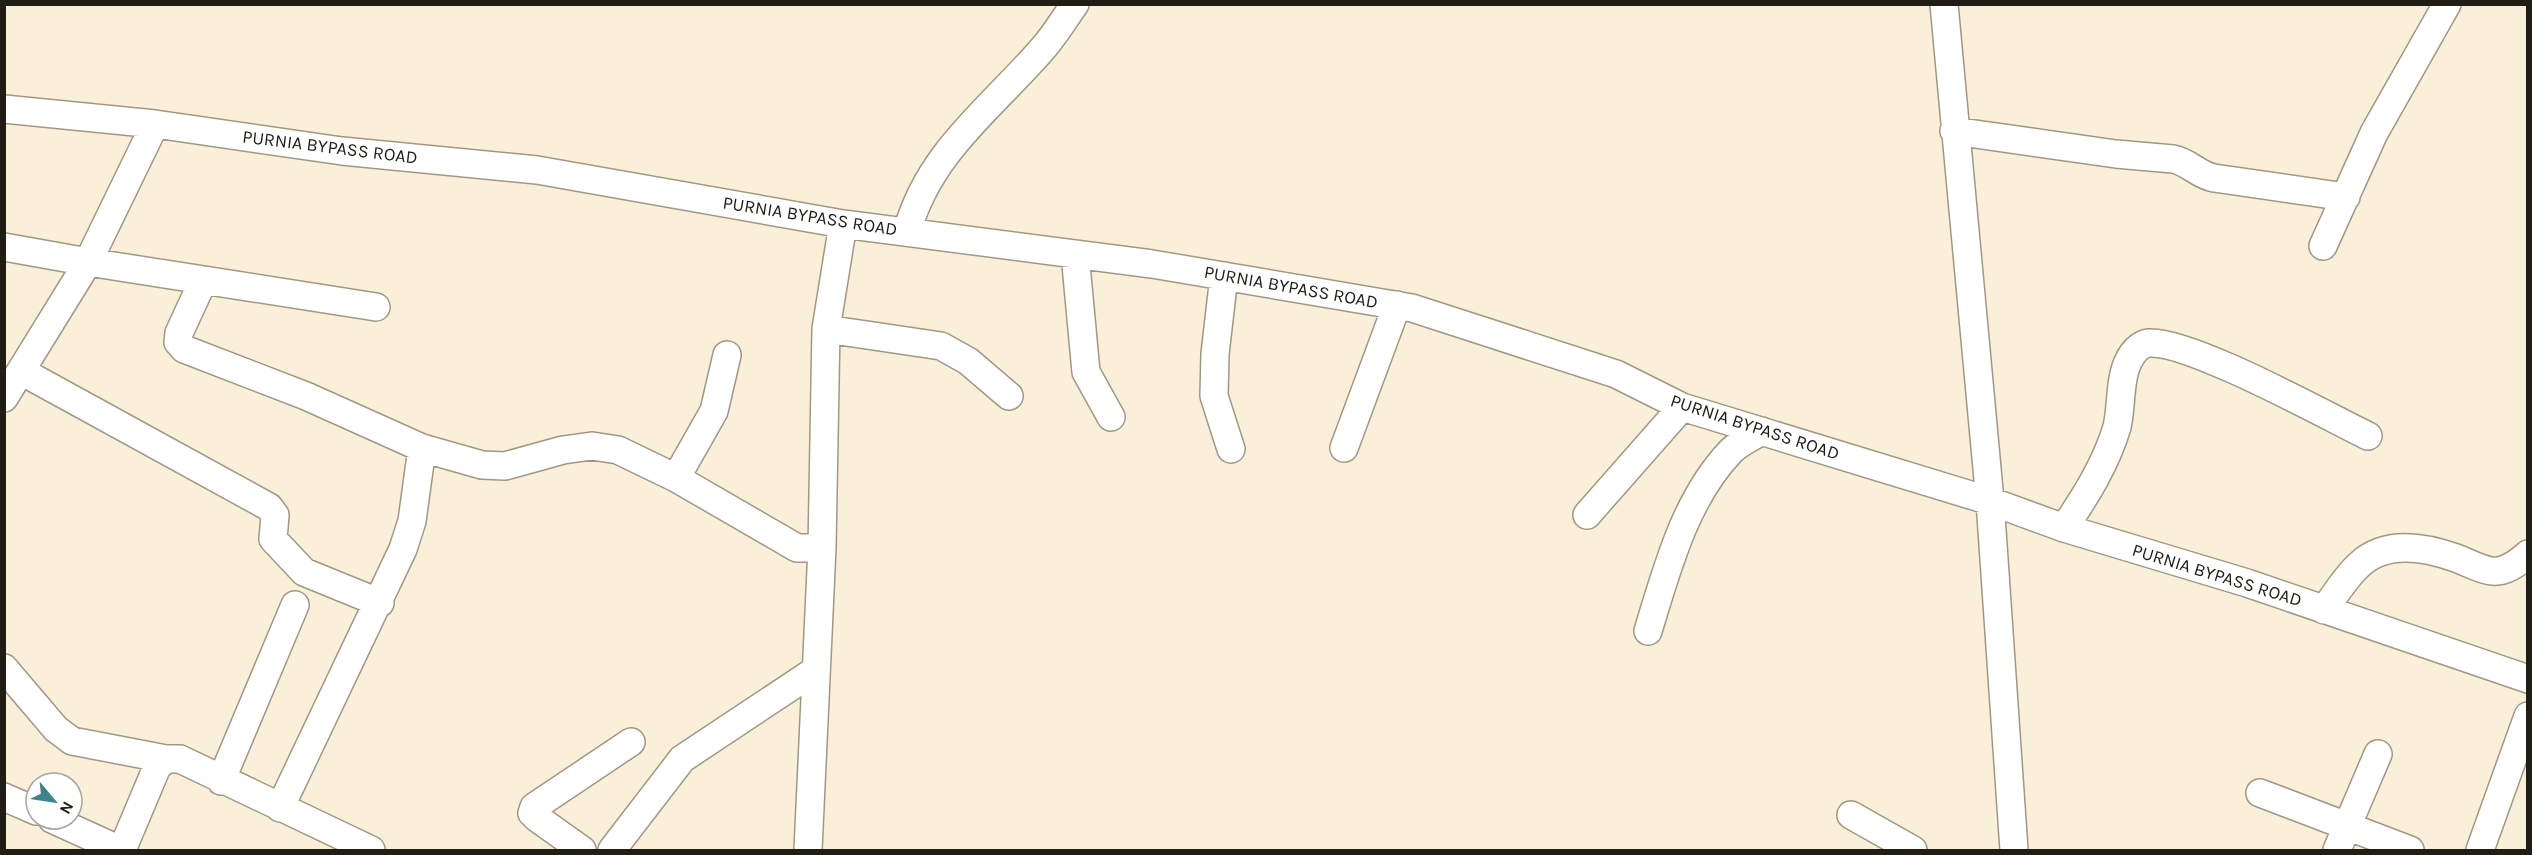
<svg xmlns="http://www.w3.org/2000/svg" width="2532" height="855" viewBox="0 0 2532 855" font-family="Karla,sans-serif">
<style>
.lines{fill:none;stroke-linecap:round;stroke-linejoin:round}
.minor-casing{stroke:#a19884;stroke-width:30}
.minor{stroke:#fff;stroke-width:27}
.labels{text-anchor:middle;stroke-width:4.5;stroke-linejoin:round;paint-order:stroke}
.street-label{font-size:18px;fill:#201d15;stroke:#fefefe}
</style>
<rect width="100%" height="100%" fill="#faf0da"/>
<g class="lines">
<defs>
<path id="minor" d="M 1944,4 L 1990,501 L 2014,850
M 4,109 L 155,124 L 342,151 L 537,170 L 843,224 L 1152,264 L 1412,308 L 1616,374 L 1682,407 L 1990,501 L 2064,528 L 2247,583 L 2528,679
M 1954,131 L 2116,154 L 2173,159 C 2189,162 2198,175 2214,178 L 2346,197
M 907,232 C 929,151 993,107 1045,46 C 1056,33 1065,18 1075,4
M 2323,246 L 2374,133 L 2447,4
M 4,247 L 88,262 L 376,307
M 1075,254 L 1086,372 L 1111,417
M 1224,276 L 1215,354 L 1214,396 L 1231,449
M 203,281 L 179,333 L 178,342 L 184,349 L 306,396 L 422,448 L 482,465 L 505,466 L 563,450 L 592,446 L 618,450 L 676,478 L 797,548 L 822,548
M 826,329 L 941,346 L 968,361 L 1009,396
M 21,371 L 269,507 L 275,515 L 273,539 L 304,572 L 380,603
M 4,398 L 88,262 L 155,124
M 1344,448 L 1397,305
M 676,478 L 714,411 L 727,355
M 1587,515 L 1682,407
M 2064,528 C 2085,497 2106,464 2117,427 C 2122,406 2119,379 2129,360 C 2133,352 2140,344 2149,343 C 2189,340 2325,415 2368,436
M 2324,610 C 2335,595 2345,578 2359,565 C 2385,540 2425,547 2456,558 C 2467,562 2479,569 2491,571 C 2505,573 2518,563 2528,554
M 1648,631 C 1667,569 1685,499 1731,451 C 1739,443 1752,437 1762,431
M 4,668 L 56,729 L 72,741 L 166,759
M 221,781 L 295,605
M 2260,793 L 2410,850
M 4,797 L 36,811
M 280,808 L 403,549 L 412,521 L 422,448
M 1851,815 L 1913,850
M 52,819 L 120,850
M 122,850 L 157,767 L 166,759 L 180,759 L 371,850
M 582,850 L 537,818 L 532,813 L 534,807 L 631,742
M 612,850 L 682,759 L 816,670
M 808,850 L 822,548 L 826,329 L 843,224
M 2337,850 L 2378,754
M 2480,850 L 2528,716"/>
</defs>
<!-- minor casing -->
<use href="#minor" class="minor-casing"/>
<!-- minor -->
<use href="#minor" class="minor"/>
</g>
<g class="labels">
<!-- street labels -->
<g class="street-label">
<text transform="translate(330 147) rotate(7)" y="6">PURNIA BYPASS ROAD</text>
<text transform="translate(810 216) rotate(9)" y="6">PURNIA BYPASS ROAD</text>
<text transform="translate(1291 287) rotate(10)" y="6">PURNIA BYPASS ROAD</text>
<text transform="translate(1755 427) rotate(18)" y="6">PURNIA BYPASS ROAD</text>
<text transform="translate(2217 575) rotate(17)" y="6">PURNIA BYPASS ROAD</text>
</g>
</g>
<!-- border -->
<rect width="2532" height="855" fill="none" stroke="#201d15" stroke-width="12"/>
<!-- north arrow -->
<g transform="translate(54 801) rotate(119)"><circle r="28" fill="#fefefe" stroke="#a5a4a1" stroke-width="1.5"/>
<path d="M0-4.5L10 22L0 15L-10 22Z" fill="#3c838b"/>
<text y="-9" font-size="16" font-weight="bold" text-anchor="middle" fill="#201d15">N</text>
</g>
</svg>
